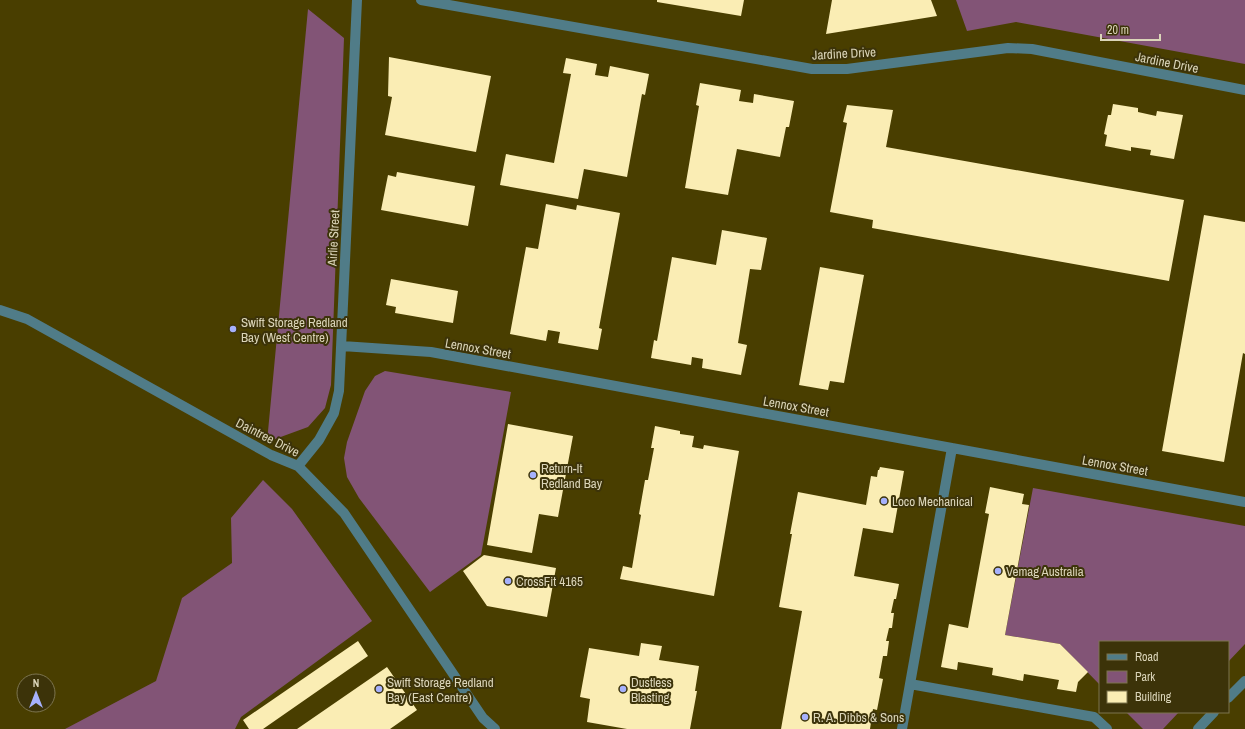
<svg xmlns="http://www.w3.org/2000/svg" width="1245" height="729" viewBox="0 0 1245 729" font-family="'Archivo Narrow',sans-serif">
<style>
.green{fill:#825476}
.building{fill:#faedb4}
.lines{fill:none;stroke-linecap:round;stroke-linejoin:round}
.minor{stroke:#507c88;stroke-width:10}
.poi-dot{fill:#a6b1fc;stroke:#3c3309;stroke-width:1.5}
.labels{text-anchor:middle;stroke-width:4;stroke-linejoin:round;paint-order:stroke}
.street-label{font-size:13px;fill:#dbd5b9;stroke:#3c3309}
.poi-label{font-size:13px;fill:#dbd5b9;stroke:#3c3309;text-anchor:start}
</style>
<rect width="100%" height="100%" fill="#493e00"/>
<!-- green -->
<path class="green" d="M 956,0 L 1245,0 L 1245,64 L 1016,22 L 967,31 Z
M 308,9 L 344,38 L 331,385 L 325,408 L 308,427 L 267,442 Z
M 385,371 L 511,392 L 481,555 L 430,592 L 359,498 L 347,477 L 344,458 L 347,442 L 365,391 L 375,376 Z
M 263,480 L 292,509 L 372,621 L 241,717 L 235,729 L 65,729 L 156,681 L 182,598 L 232,563 L 231,518 Z
M 1033,488 L 1245,526 L 1245,644 L 1228,662 L 1228,642 L 1100,642 L 1100,685 L 1060,644 L 1005,635 Z
M 1126,712 L 1179,712 L 1163,729 L 1143,729 Z"/>
<!-- building -->
<path class="building" d="M 657,0 L 744,0 L 741,16 L 657,2 Z
M 832,0 L 931,0 L 937,16 L 826,34 Z
M 389,57 L 491,76 L 476,152 L 385,135 L 392,97 L 388,96 Z
M 566,58 L 597,64 L 595,75 L 608,77 L 610,66 L 649,74 L 645,95 L 642,94 L 627,177 L 584,169 L 578,199 L 500,185 L 506,154 L 554,163 L 571,74 L 563,73 Z
M 700,83 L 741,90 L 739,101 L 753,103 L 754,94 L 794,101 L 789,127 L 786,127 L 780,157 L 737,149 L 728,195 L 685,188 L 699,106 L 696,105 Z
M 1113,104 L 1138,108 L 1138,112 L 1156,116 L 1157,111 L 1183,115 L 1174,159 L 1150,155 L 1151,150 L 1131,147 L 1131,151 L 1105,146 L 1107,135 L 1104,134 L 1108,115 L 1111,115 Z
M 847,105 L 893,110 L 886,147 L 1184,200 L 1169,281 L 872,228 L 873,220 L 830,212 L 847,123 L 843,122 Z
M 397,172 L 475,186 L 468,226 L 381,210 L 388,175 L 396,177 Z
M 546,204 L 576,210 L 577,205 L 620,213 L 599,328 L 602,329 L 598,350 L 558,343 L 560,332 L 548,330 L 546,341 L 510,334 L 526,247 L 538,249 Z
M 1204,215 L 1245,222 L 1245,354 L 1243,353 L 1224,462 L 1162,451 Z
M 722,230 L 767,238 L 761,270 L 750,269 L 738,343 L 747,345 L 741,375 L 702,368 L 703,359 L 692,357 L 691,365 L 651,358 L 654,340 L 657,341 L 672,257 L 716,265 Z
M 820,267 L 864,275 L 844,383 L 830,381 L 828,390 L 799,385 Z
M 391,279 L 458,291 L 453,323 L 395,313 L 396,307 L 386,305 Z
M 508,424 L 573,436 L 558,517 L 539,514 L 532,553 L 487,545 Z
M 655,426 L 680,431 L 680,434 L 694,436 L 692,447 L 703,449 L 704,445 L 739,451 L 714,596 L 620,579 L 623,566 L 632,568 L 641,515 L 639,514 L 645,480 L 648,480 L 654,448 L 651,448 Z
M 880,467 L 904,471 L 893,533 L 863,528 L 854,576 L 899,584 L 896,599 L 894,599 L 891,613 L 894,613 L 892,628 L 889,628 L 886,641 L 889,641 L 887,656 L 883,656 L 879,678 L 883,679 L 877,710 L 873,709 L 870,729 L 781,729 L 802,611 L 779,607 L 792,534 L 790,534 L 798,492 L 866,505 L 871,476 L 877,477 L 878,470 L 879,470 Z
M 990,487 L 1024,494 L 1022,504 L 1029,505 L 1005,635 L 1060,644 L 1088,672 L 1078,682 L 1076,692 L 1057,689 L 1059,680 L 1024,674 L 1023,681 L 992,675 L 993,668 L 958,662 L 957,670 L 941,667 L 949,624 L 968,628 L 989,514 L 985,513 Z
M 484,555 L 556,568 L 547,617 L 487,606 L 463,571 Z
M 358,641 L 368,656 L 263,729 L 249,729 L 243,720 Z
M 641,643 L 662,646 L 659,660 L 699,666 L 695,691 L 697,691 L 690,729 L 627,729 L 587,722 L 590,699 L 580,697 L 589,648 L 639,656 Z
M 387,667 L 417,710 L 390,729 L 297,729 Z"/>
<g class="lines">
<!-- minor -->
<path class="minor" d="M 421,0 L 812,69 L 847,69 L 1008,48 L 1032,49 L 1245,90
M 0,310 L 27,319 L 271,455 L 298,466 L 344,513 L 483,718 L 495,729
M 342,346 L 431,352 L 1245,502
M 298,466 L 319,440 L 334,413 L 339,391 L 357,0
M 910,684 L 1094,717 L 1107,729
M 1228,698 L 1245,681
M 902,729 L 952,448
M 1198,729 L 1214,712"/>
</g>
<!-- markers -->
<g class="poi-dot">
<circle cx="233" cy="329" r="4"/>
<circle cx="533" cy="475" r="4"/>
<circle cx="884" cy="501" r="4"/>
<circle cx="998" cy="571" r="4"/>
<circle cx="508" cy="581" r="4"/>
<circle cx="379" cy="689" r="4"/>
<circle cx="623" cy="689" r="4"/>
<circle cx="805" cy="717" r="4"/>
</g>
<g class="labels">
<!-- street labels -->
<g class="street-label">
<text transform="translate(844 53) rotate(-3)" y="5">Jardine Drive</text>
<text transform="translate(1167 62) rotate(11)" y="5">Jardine Drive</text>
<text transform="translate(333 238) rotate(-87)" y="5">Airlie Street</text>
<text transform="translate(478 348) rotate(10)" y="5">Lennox Street</text>
<text transform="translate(796 406) rotate(10)" y="5">Lennox Street</text>
<text transform="translate(268 437) rotate(27)" y="5">Daintree Drive</text>
<text transform="translate(1115 465) rotate(10)" y="5">Lennox Street</text>
</g>
<!-- poi labels -->
<g class="poi-label">
<text x="241" y="327">Swift Storage Redland<tspan x="241" dy="15">Bay (West Centre)</tspan></text>
<text x="541" y="473">Return-It<tspan x="541" dy="15">Redland Bay</tspan></text>
<text x="892" y="506">Loco Mechanical</text>
<text x="1006" y="576">Vemag Australia</text>
<text x="516" y="586">CrossFit 4165</text>
<text x="387" y="687">Swift Storage Redland<tspan x="387" dy="15">Bay (East Centre)</tspan></text>
<text x="631" y="687">Dustless<tspan x="631" dy="15">Blasting</tspan></text>
<text x="813" y="722">R. A. Dibbs &amp; Sons</text>
</g>
</g>
<!-- legend -->
<rect x="1099" y="641" width="130" height="72" fill="#3c3309" stroke="#7c744f"/>
<rect x="1107" y="654" width="20" height="6" fill="#507c88" stroke="#7c744f"/>
<text x="1135" y="661" font-size="12" fill="#dbd5b9">Road</text>
<rect x="1107" y="671" width="20" height="12" fill="#825476" stroke="#7c744f"/>
<text x="1135" y="681" font-size="12" fill="#dbd5b9">Park</text>
<rect x="1107" y="691" width="20" height="12" fill="#faedb4" stroke="#7c744f"/>
<text x="1135" y="701" font-size="12" fill="#dbd5b9">Building</text>
<!-- north arrow -->
<g transform="translate(36 693)"><circle r="19" fill="#3c3309" stroke="#7c744f"/>
<path d="M0-3L7 15L0 10L-7 15Z" fill="#a6b1fc"/>
<text y="-6" font-size="11" font-weight="bold" text-anchor="middle" fill="#dbd5b9">N</text>
</g>
<!-- scale -->
<path d="M1101 34v6h59v-6" fill="none" stroke="#dbd5b9" stroke-width="2"/>
<text x="1107" y="34" font-size="12" fill="#dbd5b9" stroke="#3c3309" stroke-width="3" paint-order="stroke">20 m</text>
</svg>
